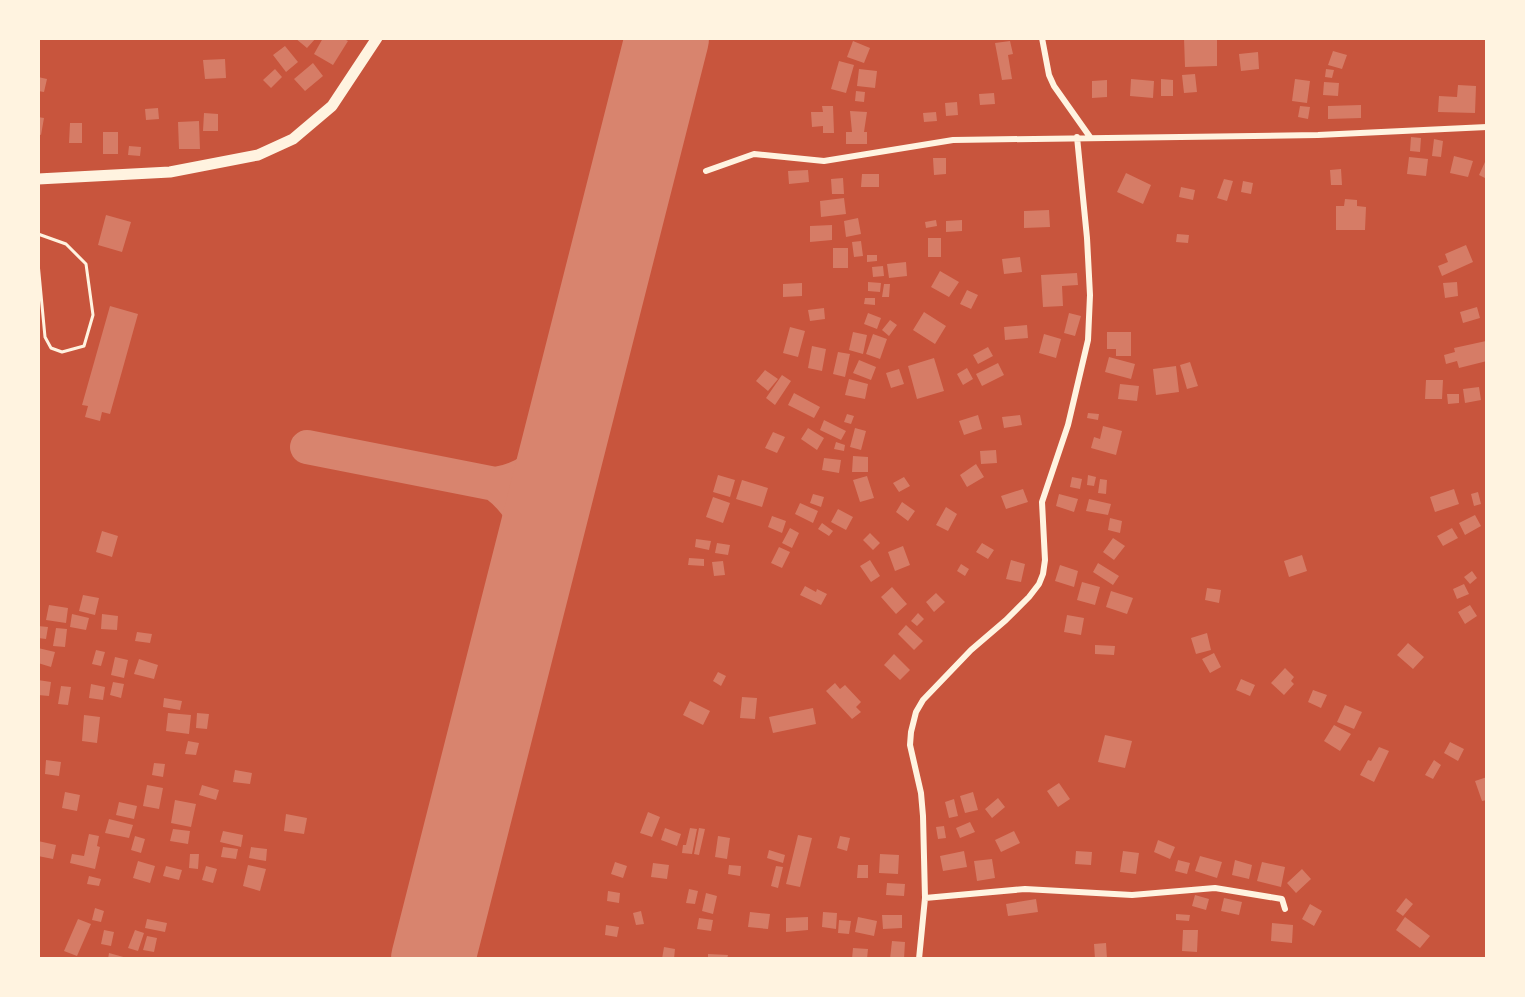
<svg xmlns="http://www.w3.org/2000/svg" width="1525" height="997" viewBox="0 0 1525 997" font-family="Jost,sans-serif">
<style>
.lines{fill:none;stroke-linecap:round;stroke-linejoin:round}
.taxiway{stroke:#d8846e;stroke-width:34}
.runway{stroke:#d8846e;stroke-width:84}
.building{fill:#d67c66}
.service{stroke:#fff3e0;stroke-width:3}
.minor{stroke:#fff3e0;stroke-width:6}
.trunk{stroke:#fff3e0;stroke-width:11}
</style>
<rect width="100%" height="100%" fill="#c8553d"/>
<g class="lines">
<!-- taxiway -->
<path class="taxiway" d="M 307,447 L 495,484 C 528,479 543,462 565,439
M 495,484 C 525,507 526,524 535,558"/>
<!-- runway -->
<path class="runway" d="M 433,959 L 667,38"/>
</g>
<!-- building -->
<path class="building" d="M 295,38 L 316,38 L 307,48 Z
M 323,38 L 342,38 L 348,41 L 333,65 L 314,54 Z
M 1184,38 L 1217,38 L 1217,66 L 1185,67 Z
M 853,41 L 870,48 L 864,63 L 847,57 Z
M 1010,41 L 1013,54 L 1008,55 L 1012,79 L 1002,80 L 995,43 Z
M 285,46 L 298,62 L 286,72 L 273,55 Z
M 1333,51 L 1347,55 L 1342,69 L 1328,65 Z
M 1258,52 L 1259,69 L 1241,71 L 1239,54 Z
M 225,59 L 226,78 L 205,79 L 203,60 Z
M 839,61 L 854,65 L 846,93 L 831,89 Z
M 313,63 L 323,76 L 305,91 L 294,79 Z
M 275,69 L 282,77 L 271,88 L 263,80 Z
M 859,69 L 877,71 L 875,88 L 857,86 Z
M 1326,69 L 1334,70 L 1332,78 L 1325,77 Z
M 1195,74 L 1197,92 L 1184,93 L 1182,75 Z
M 38,77 L 47,79 L 44,92 L 38,91 Z
M 1131,79 L 1154,81 L 1153,98 L 1130,96 Z
M 1161,79 L 1173,80 L 1173,96 L 1161,96 Z
M 1295,79 L 1310,81 L 1307,103 L 1292,101 Z
M 1107,80 L 1107,97 L 1092,98 L 1092,81 Z
M 1324,82 L 1339,83 L 1338,96 L 1323,95 Z
M 1458,85 L 1476,86 L 1475,113 L 1438,112 L 1439,96 L 1457,97 Z
M 856,91 L 865,92 L 864,102 L 855,101 Z
M 994,93 L 995,104 L 980,105 L 979,94 Z
M 957,102 L 958,115 L 946,116 L 945,103 Z
M 1361,105 L 1361,118 L 1328,119 L 1328,106 Z
M 822,106 L 833,106 L 834,133 L 823,133 L 823,126 L 812,127 L 811,112 L 823,112 Z
M 1300,106 L 1310,107 L 1308,119 L 1298,117 Z
M 158,108 L 159,119 L 146,120 L 145,109 Z
M 850,111 L 867,112 L 864,132 L 867,132 L 867,144 L 846,144 L 846,132 L 852,132 Z
M 936,112 L 937,121 L 924,122 L 923,113 Z
M 204,113 L 218,114 L 218,131 L 203,131 Z
M 38,117 L 44,118 L 41,135 L 38,134 Z
M 199,121 L 200,149 L 179,149 L 178,122 Z
M 70,123 L 82,123 L 82,143 L 69,143 Z
M 103,132 L 118,132 L 118,154 L 103,154 Z
M 1411,137 L 1421,138 L 1420,152 L 1410,151 Z
M 1434,139 L 1443,141 L 1441,157 L 1432,156 Z
M 129,146 L 141,147 L 140,156 L 128,155 Z
M 1454,156 L 1473,161 L 1468,177 L 1450,173 Z
M 1409,157 L 1428,159 L 1426,176 L 1407,174 Z
M 933,158 L 946,158 L 946,174 L 934,175 Z
M 1485,162 L 1487,162 L 1487,179 L 1479,175 Z
M 1341,169 L 1342,185 L 1331,185 L 1330,170 Z
M 808,170 L 809,182 L 789,184 L 788,171 Z
M 1126,173 L 1151,185 L 1143,204 L 1117,192 Z
M 862,174 L 879,174 L 879,187 L 861,187 Z
M 843,178 L 844,194 L 832,194 L 831,179 Z
M 1224,179 L 1233,181 L 1227,201 L 1217,198 Z
M 1243,181 L 1253,183 L 1251,194 L 1241,192 Z
M 1181,187 L 1195,190 L 1193,200 L 1179,197 Z
M 844,198 L 846,214 L 821,217 L 820,201 Z
M 1345,199 L 1357,200 L 1357,206 L 1366,207 L 1365,230 L 1336,230 L 1336,206 L 1344,206 Z
M 1049,210 L 1050,227 L 1024,228 L 1024,211 Z
M 106,215 L 131,222 L 122,252 L 98,245 Z
M 858,218 L 861,234 L 846,237 L 844,221 Z
M 936,220 L 937,226 L 926,228 L 925,222 Z
M 962,220 L 962,231 L 946,232 L 946,221 Z
M 832,225 L 832,240 L 810,242 L 810,226 Z
M 1177,234 L 1189,235 L 1188,243 L 1176,242 Z
M 928,238 L 941,238 L 941,257 L 928,257 Z
M 861,241 L 863,256 L 854,257 L 852,242 Z
M 1466,245 L 1473,262 L 1442,276 L 1438,266 L 1448,262 L 1445,254 Z
M 833,248 L 848,248 L 848,268 L 833,268 Z
M 867,255 L 877,255 L 877,261 L 867,262 Z
M 1020,257 L 1022,272 L 1004,274 L 1002,259 Z
M 906,262 L 907,276 L 889,278 L 887,264 Z
M 883,266 L 884,276 L 873,277 L 872,267 Z
M 940,271 L 959,282 L 949,297 L 931,287 Z
M 1077,273 L 1078,285 L 1062,286 L 1063,306 L 1043,307 L 1041,275 Z
M 868,282 L 881,283 L 880,292 L 868,291 Z
M 1457,282 L 1458,296 L 1445,298 L 1443,283 Z
M 802,283 L 802,296 L 783,297 L 783,284 Z
M 884,284 L 890,284 L 889,297 L 882,297 Z
M 967,290 L 978,295 L 971,309 L 960,304 Z
M 865,298 L 875,298 L 875,305 L 864,304 Z
M 110,306 L 138,314 L 110,414 L 102,412 L 100,421 L 85,417 L 88,406 L 82,405 Z
M 1477,307 L 1480,318 L 1463,323 L 1460,312 Z
M 824,308 L 825,319 L 810,321 L 808,310 Z
M 924,312 L 946,326 L 935,344 L 913,330 Z
M 868,313 L 881,318 L 877,329 L 864,324 Z
M 1069,313 L 1081,316 L 1075,336 L 1064,333 Z
M 890,320 L 897,325 L 889,336 L 882,330 Z
M 1027,325 L 1028,338 L 1005,340 L 1004,327 Z
M 790,327 L 805,331 L 798,357 L 783,353 Z
M 853,332 L 867,335 L 863,354 L 849,350 Z
M 1107,332 L 1131,332 L 1131,356 L 1116,356 L 1116,349 L 1107,349 Z
M 873,334 L 887,339 L 880,359 L 866,354 Z
M 1044,334 L 1061,339 L 1056,358 L 1039,353 Z
M 1486,341 L 1487,361 L 1459,368 L 1457,361 L 1446,364 L 1444,355 L 1455,352 L 1454,348 Z
M 812,346 L 826,349 L 822,371 L 808,368 Z
M 988,347 L 993,356 L 978,364 L 973,355 Z
M 838,352 L 850,354 L 845,377 L 833,374 Z
M 1109,357 L 1135,364 L 1131,379 L 1105,372 Z
M 934,358 L 944,391 L 917,399 L 908,366 Z
M 859,360 L 876,367 L 871,380 L 853,373 Z
M 1190,362 L 1198,386 L 1187,389 L 1180,365 Z
M 998,363 L 1004,375 L 982,386 L 976,374 Z
M 1176,366 L 1179,392 L 1156,395 L 1153,369 Z
M 967,368 L 973,379 L 963,385 L 957,374 Z
M 899,369 L 904,384 L 891,388 L 886,373 Z
M 765,370 L 778,379 L 768,391 L 756,381 Z
M 782,375 L 791,381 L 775,405 L 766,398 Z
M 849,379 L 868,384 L 865,399 L 845,395 Z
M 1426,380 L 1443,380 L 1442,399 L 1425,399 Z
M 1120,384 L 1139,386 L 1137,401 L 1118,399 Z
M 1479,387 L 1481,400 L 1465,403 L 1463,389 Z
M 794,393 L 820,407 L 814,418 L 788,405 Z
M 1447,394 L 1459,394 L 1459,403 L 1448,404 Z
M 1088,413 L 1099,414 L 1098,420 L 1087,418 Z
M 847,414 L 854,416 L 851,424 L 844,422 Z
M 978,415 L 982,429 L 964,435 L 959,421 Z
M 1020,415 L 1022,425 L 1004,428 L 1002,417 Z
M 824,420 L 846,431 L 841,440 L 820,430 Z
M 1103,426 L 1122,431 L 1116,455 L 1091,448 L 1094,437 L 1100,439 Z
M 808,428 L 824,438 L 817,450 L 801,439 Z
M 855,428 L 866,431 L 861,450 L 850,447 Z
M 773,432 L 785,437 L 777,453 L 765,448 Z
M 836,442 L 845,445 L 844,451 L 834,449 Z
M 996,450 L 997,463 L 981,464 L 980,451 Z
M 853,456 L 868,457 L 868,472 L 852,472 Z
M 824,458 L 841,460 L 839,473 L 822,470 Z
M 976,464 L 984,477 L 967,487 L 960,475 Z
M 718,475 L 735,480 L 730,497 L 713,492 Z
M 1088,475 L 1096,477 L 1094,486 L 1087,485 Z
M 867,476 L 874,498 L 860,502 L 853,480 Z
M 904,477 L 910,486 L 899,492 L 893,483 Z
M 1072,477 L 1082,479 L 1080,489 L 1070,487 Z
M 1100,479 L 1107,480 L 1106,494 L 1098,493 Z
M 742,480 L 768,488 L 762,507 L 736,499 Z
M 1023,489 L 1028,502 L 1006,509 L 1001,496 Z
M 1454,489 L 1459,504 L 1435,512 L 1430,497 Z
M 1478,492 L 1481,504 L 1474,506 L 1471,494 Z
M 813,494 L 824,497 L 821,507 L 810,503 Z
M 1059,494 L 1078,499 L 1074,512 L 1056,506 Z
M 713,497 L 730,503 L 723,523 L 706,517 Z
M 1089,499 L 1111,504 L 1108,515 L 1086,511 Z
M 902,502 L 915,511 L 908,521 L 896,512 Z
M 800,503 L 818,511 L 813,523 L 795,514 Z
M 946,507 L 957,514 L 948,531 L 936,525 Z
M 838,509 L 853,517 L 846,530 L 831,522 Z
M 1475,515 L 1481,526 L 1465,535 L 1459,523 Z
M 772,516 L 786,521 L 782,533 L 768,527 Z
M 1110,518 L 1122,521 L 1120,533 L 1108,530 Z
M 822,523 L 833,531 L 829,536 L 818,529 Z
M 790,528 L 799,533 L 792,548 L 782,543 Z
M 1452,528 L 1458,538 L 1443,546 L 1437,536 Z
M 102,531 L 118,536 L 112,557 L 96,552 Z
M 870,533 L 880,543 L 873,550 L 863,540 Z
M 1113,538 L 1125,546 L 1114,560 L 1103,552 Z
M 696,539 L 711,541 L 709,550 L 695,547 Z
M 717,543 L 730,545 L 728,555 L 715,553 Z
M 982,543 L 994,550 L 988,559 L 976,552 Z
M 903,546 L 910,565 L 895,571 L 888,552 Z
M 779,547 L 790,552 L 782,568 L 771,563 Z
M 1302,555 L 1307,571 L 1289,577 L 1284,561 Z
M 689,558 L 704,559 L 704,566 L 688,565 Z
M 870,560 L 880,576 L 871,582 L 860,566 Z
M 1011,560 L 1025,564 L 1021,582 L 1006,579 Z
M 723,561 L 725,575 L 714,576 L 712,562 Z
M 1098,563 L 1119,576 L 1113,585 L 1093,572 Z
M 961,564 L 969,569 L 965,576 L 957,571 Z
M 1060,565 L 1078,571 L 1074,587 L 1055,581 Z
M 1472,571 L 1477,578 L 1470,584 L 1464,577 Z
M 1082,582 L 1100,587 L 1095,605 L 1077,600 Z
M 1464,584 L 1469,594 L 1457,599 L 1453,589 Z
M 805,586 L 816,592 L 817,589 L 827,594 L 821,605 L 800,595 Z
M 892,587 L 907,604 L 896,614 L 881,597 Z
M 1207,588 L 1221,590 L 1219,603 L 1205,600 Z
M 1111,591 L 1133,598 L 1127,614 L 1106,607 Z
M 936,593 L 945,602 L 934,612 L 926,602 Z
M 83,595 L 99,598 L 95,615 L 79,611 Z
M 49,605 L 68,608 L 66,623 L 46,620 Z
M 1470,605 L 1477,616 L 1465,624 L 1458,612 Z
M 918,613 L 924,619 L 917,626 L 911,621 Z
M 72,614 L 89,618 L 86,630 L 70,627 Z
M 102,614 L 118,616 L 117,630 L 101,629 Z
M 1067,615 L 1084,618 L 1081,635 L 1064,632 Z
M 906,625 L 923,641 L 914,650 L 898,634 Z
M 38,626 L 48,627 L 46,639 L 38,638 Z
M 56,628 L 67,629 L 65,647 L 53,646 Z
M 137,632 L 152,634 L 150,643 L 135,641 Z
M 1207,633 L 1211,650 L 1196,654 L 1191,638 Z
M 1408,643 L 1424,657 L 1413,669 L 1397,655 Z
M 1095,645 L 1115,646 L 1114,655 L 1095,654 Z
M 38,648 L 55,652 L 51,667 L 38,663 Z
M 96,650 L 105,652 L 101,666 L 92,664 Z
M 1214,653 L 1221,667 L 1210,673 L 1202,659 Z
M 894,654 L 910,670 L 900,680 L 884,665 Z
M 115,657 L 128,660 L 124,678 L 111,675 Z
M 139,659 L 158,665 L 154,679 L 134,674 Z
M 1285,668 L 1294,677 L 1291,681 L 1294,684 L 1284,695 L 1271,683 Z
M 718,672 L 726,676 L 721,686 L 713,681 Z
M 1241,679 L 1255,685 L 1250,696 L 1236,690 Z
M 38,680 L 51,682 L 49,696 L 38,695 Z
M 113,682 L 124,684 L 121,698 L 110,695 Z
M 835,683 L 840,689 L 845,685 L 861,702 L 856,707 L 861,712 L 852,719 L 826,691 Z
M 91,684 L 105,687 L 103,700 L 89,698 Z
M 61,686 L 71,687 L 68,705 L 58,704 Z
M 1313,690 L 1327,695 L 1321,708 L 1308,702 Z
M 742,697 L 757,698 L 755,719 L 740,718 Z
M 164,698 L 182,701 L 180,710 L 163,707 Z
M 690,701 L 710,711 L 703,725 L 683,715 Z
M 1345,705 L 1362,712 L 1354,729 L 1337,722 Z
M 813,708 L 816,724 L 773,733 L 769,717 Z
M 168,713 L 191,715 L 189,734 L 166,731 Z
M 197,713 L 209,714 L 207,729 L 196,728 Z
M 84,715 L 100,717 L 97,743 L 82,741 Z
M 1334,725 L 1351,734 L 1340,751 L 1324,741 Z
M 1105,735 L 1132,741 L 1125,768 L 1098,762 Z
M 188,741 L 199,743 L 196,755 L 185,754 Z
M 1450,742 L 1464,749 L 1458,761 L 1444,753 Z
M 1379,747 L 1389,751 L 1374,782 L 1360,775 L 1368,760 L 1371,761 Z
M 46,760 L 61,762 L 59,776 L 45,774 Z
M 1434,760 L 1441,765 L 1433,779 L 1425,775 Z
M 154,763 L 165,764 L 163,777 L 152,775 Z
M 235,770 L 252,773 L 250,784 L 233,782 Z
M 1487,777 L 1487,800 L 1482,801 L 1475,781 Z
M 1059,783 L 1070,799 L 1058,807 L 1047,791 Z
M 147,785 L 163,788 L 159,809 L 143,806 Z
M 202,785 L 219,790 L 216,800 L 199,795 Z
M 65,792 L 80,795 L 77,811 L 62,808 Z
M 973,792 L 978,810 L 965,813 L 960,796 Z
M 998,798 L 1005,807 L 992,818 L 985,809 Z
M 954,799 L 958,816 L 949,818 L 945,802 Z
M 175,800 L 196,804 L 191,827 L 171,823 Z
M 119,802 L 137,806 L 134,819 L 116,815 Z
M 648,812 L 660,817 L 652,837 L 640,833 Z
M 286,814 L 307,818 L 304,834 L 284,831 Z
M 109,819 L 133,825 L 129,838 L 105,833 Z
M 970,822 L 975,832 L 960,838 L 956,828 Z
M 944,826 L 946,838 L 938,839 L 936,827 Z
M 665,828 L 681,834 L 677,846 L 661,840 Z
M 690,828 L 697,829 L 692,854 L 682,853 L 683,845 L 686,845 Z
M 699,828 L 705,829 L 699,855 L 694,854 Z
M 173,829 L 190,831 L 188,844 L 170,841 Z
M 223,831 L 243,835 L 241,847 L 220,842 Z
M 1014,831 L 1020,843 L 1001,852 L 995,840 Z
M 89,834 L 99,836 L 97,846 L 100,847 L 95,869 L 70,863 L 72,854 L 84,856 Z
M 798,835 L 812,838 L 800,887 L 786,884 Z
M 135,836 L 145,839 L 141,853 L 131,850 Z
M 718,836 L 730,838 L 727,859 L 715,857 Z
M 840,836 L 850,838 L 847,851 L 837,848 Z
M 1158,840 L 1175,847 L 1170,859 L 1154,852 Z
M 38,841 L 56,845 L 53,859 L 38,856 Z
M 223,847 L 238,849 L 236,859 L 221,857 Z
M 251,847 L 267,849 L 266,861 L 249,858 Z
M 769,850 L 785,855 L 783,863 L 767,858 Z
M 964,851 L 967,867 L 943,871 L 940,856 Z
M 1076,851 L 1092,852 L 1091,865 L 1075,864 Z
M 1123,851 L 1139,853 L 1136,874 L 1120,872 Z
M 190,854 L 199,854 L 198,869 L 189,868 Z
M 880,854 L 899,855 L 898,874 L 879,873 Z
M 1200,856 L 1222,862 L 1217,878 L 1195,871 Z
M 992,859 L 995,878 L 977,881 L 974,861 Z
M 1178,860 L 1190,863 L 1187,874 L 1175,871 Z
M 1235,860 L 1252,865 L 1249,879 L 1232,875 Z
M 138,861 L 155,866 L 150,883 L 133,878 Z
M 615,862 L 627,866 L 623,878 L 611,874 Z
M 1262,862 L 1285,867 L 1281,887 L 1257,881 Z
M 653,863 L 669,865 L 667,879 L 651,877 Z
M 248,865 L 266,869 L 260,891 L 243,886 Z
M 729,865 L 741,866 L 740,876 L 728,874 Z
M 858,865 L 868,865 L 868,878 L 857,878 Z
M 166,866 L 182,870 L 179,880 L 163,876 Z
M 206,866 L 217,869 L 213,883 L 202,880 Z
M 776,866 L 783,867 L 778,888 L 771,886 Z
M 1302,869 L 1311,879 L 1296,893 L 1287,883 Z
M 89,876 L 101,879 L 99,886 L 87,884 Z
M 887,883 L 905,884 L 904,896 L 886,895 Z
M 689,889 L 698,891 L 695,904 L 686,903 Z
M 608,891 L 620,893 L 619,903 L 607,901 Z
M 706,893 L 717,896 L 713,914 L 702,911 Z
M 1195,895 L 1209,899 L 1206,910 L 1192,906 Z
M 1224,898 L 1242,902 L 1239,915 L 1221,911 Z
M 1406,898 L 1413,904 L 1403,916 L 1396,911 Z
M 1036,899 L 1038,912 L 1008,916 L 1006,904 Z
M 1310,904 L 1322,911 L 1314,926 L 1302,919 Z
M 95,908 L 104,911 L 101,922 L 92,920 Z
M 641,911 L 644,924 L 636,925 L 633,913 Z
M 750,912 L 770,914 L 768,929 L 748,927 Z
M 823,912 L 837,913 L 836,929 L 822,927 Z
M 1176,914 L 1190,915 L 1189,921 L 1176,920 Z
M 882,915 L 902,915 L 902,928 L 883,929 Z
M 808,917 L 808,930 L 786,932 L 786,918 Z
M 858,917 L 877,921 L 874,936 L 855,932 Z
M 1405,917 L 1430,936 L 1420,948 L 1396,930 Z
M 699,918 L 713,920 L 711,931 L 697,929 Z
M 78,919 L 91,924 L 77,956 L 64,951 Z
M 147,919 L 167,923 L 165,932 L 145,928 Z
M 839,920 L 851,921 L 849,934 L 838,933 Z
M 1272,923 L 1293,925 L 1292,943 L 1271,941 Z
M 606,925 L 619,927 L 617,937 L 605,935 Z
M 104,930 L 114,932 L 111,946 L 101,944 Z
M 135,930 L 144,933 L 138,951 L 128,948 Z
M 1183,930 L 1198,930 L 1197,952 L 1182,951 Z
M 147,936 L 157,938 L 154,952 L 143,950 Z
M 892,941 L 905,942 L 904,959 L 890,959 Z
M 1106,943 L 1107,959 L 1095,959 L 1094,944 Z
M 664,947 L 675,949 L 674,959 L 662,959 Z
M 853,948 L 868,949 L 867,959 L 852,959 Z
M 109,953 L 127,958 L 127,959 L 108,959 Z
M 708,954 L 728,955 L 727,959 L 708,959 Z"/>
<g class="lines">
<!-- service -->
<path class="service" d="M 38,234 L 66,244 L 86,264 L 93,315 L 84,346 L 62,352 L 51,348 L 45,337 L 38,263"/>
<!-- minor -->
<path class="minor" d="M 1042,38 L 1049,75 L 1054,86 L 1090,137
M 706,171 L 754,154 L 824,161 L 953,140 L 1318,135 L 1487,127
M 925,898 L 1025,889 L 1132,895 L 1215,888 L 1282,899 L 1285,909
M 919,959 L 925,898 L 923,816 L 921,793 L 910,745 L 911,732 L 916,712 L 923,700 L 971,650 L 1006,620 L 1029,597 L 1039,584 L 1043,574 L 1045,560 L 1042,502 L 1068,425 L 1088,340 L 1090,295 L 1087,238 L 1077,137"/>
<!-- trunk -->
<path class="trunk" d="M 38,179 L 170,172 L 258,155 L 293,139 L 332,106 L 377,38"/>
</g>
<!-- border -->
<rect width="1525" height="997" fill="none" stroke="#fff3e0" stroke-width="80"/>
</svg>
